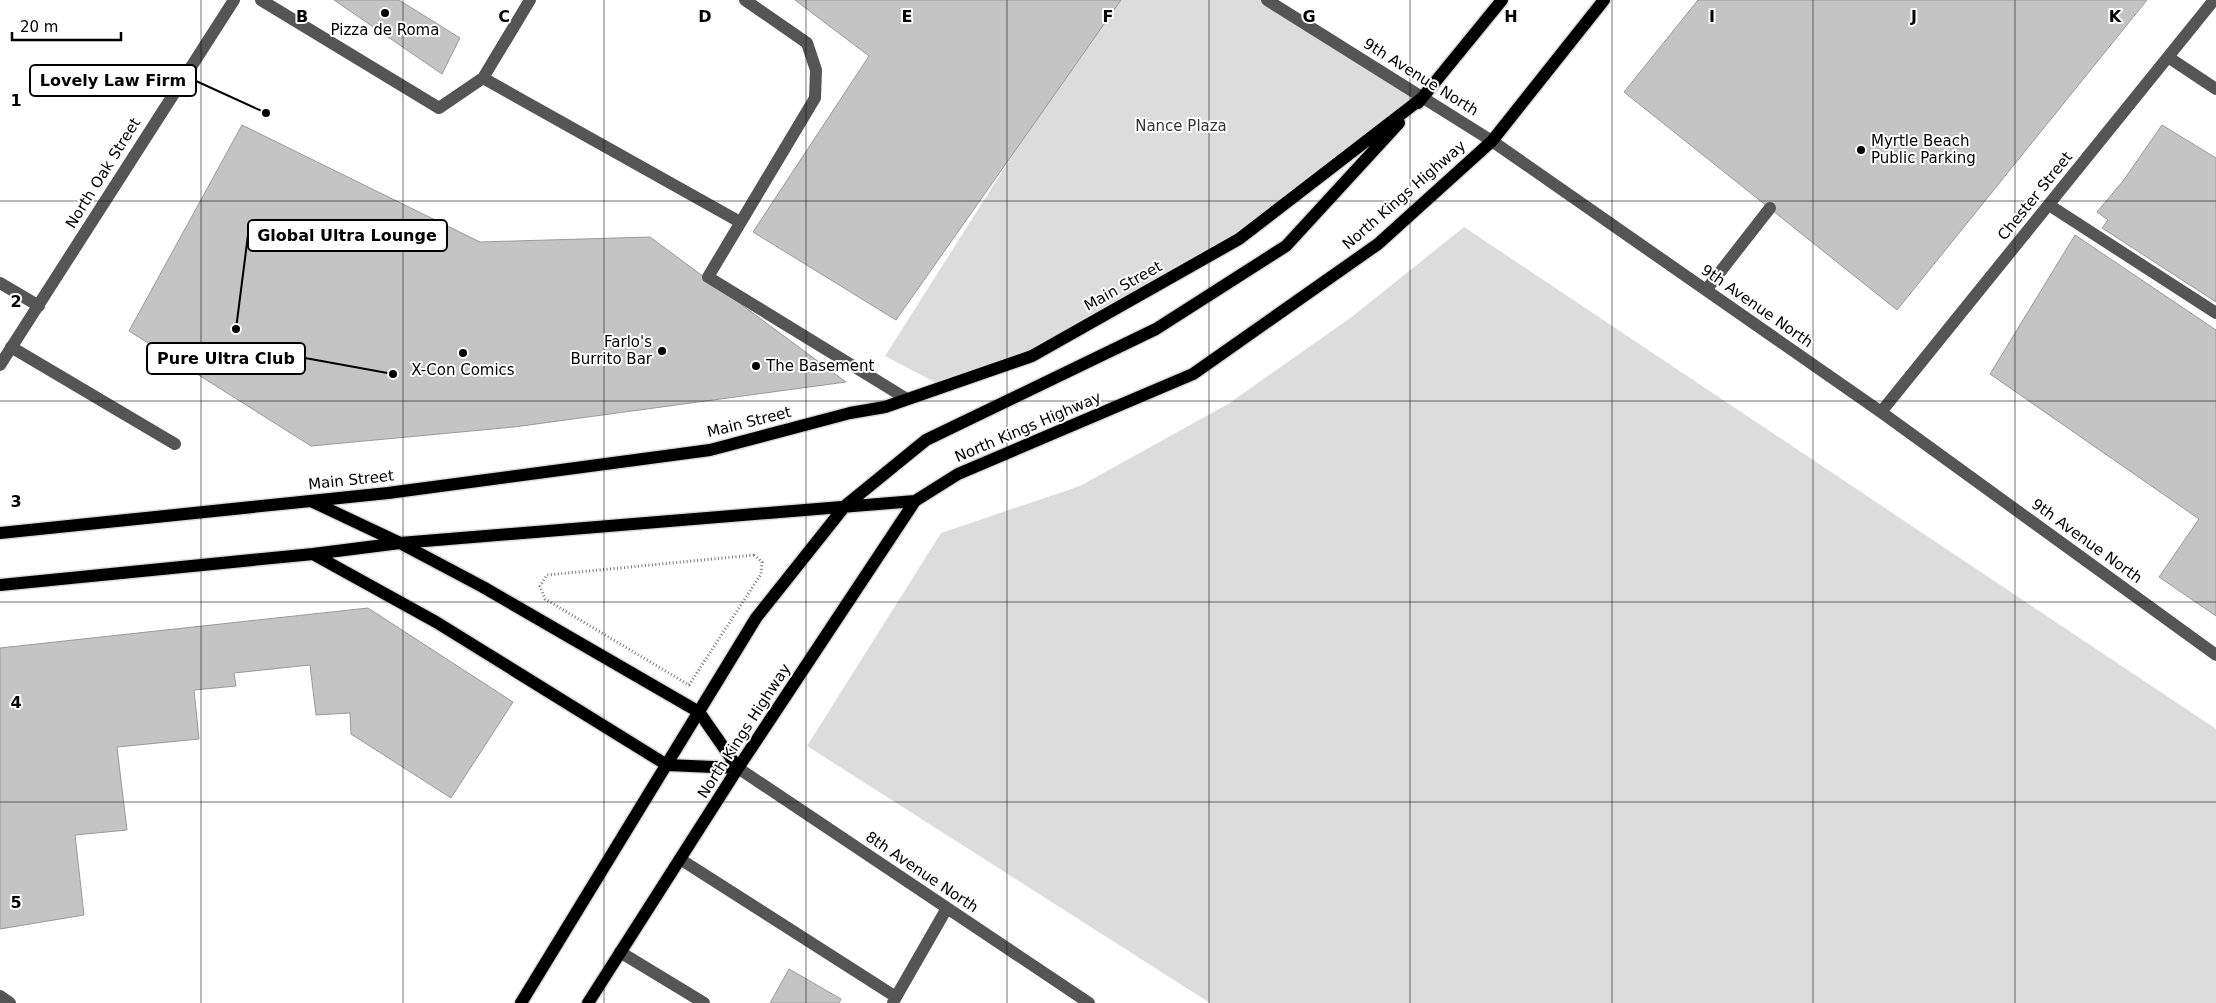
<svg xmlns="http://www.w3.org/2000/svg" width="2216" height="1003" viewBox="0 0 2216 1003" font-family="'DejaVu Sans',sans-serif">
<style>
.green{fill:#dcdcdc}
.building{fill:#c4c4c4;stroke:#999}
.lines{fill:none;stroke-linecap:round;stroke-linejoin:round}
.major-casing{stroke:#dbdbdb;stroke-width:15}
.path{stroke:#777;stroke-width:3;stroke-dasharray:1 2.5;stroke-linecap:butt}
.minor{stroke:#555;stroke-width:12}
.major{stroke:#000;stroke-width:12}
.grid{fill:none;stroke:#000;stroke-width:1;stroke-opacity:0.55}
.poi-dot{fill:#000;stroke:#fff;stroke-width:2}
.labels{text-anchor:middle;stroke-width:4;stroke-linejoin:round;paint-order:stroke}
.poi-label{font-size:15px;fill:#000;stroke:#fff}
.street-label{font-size:15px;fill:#000;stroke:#fff}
.park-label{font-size:15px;fill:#333;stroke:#fff}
.grid-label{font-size:16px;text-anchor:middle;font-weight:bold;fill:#000;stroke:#fff;stroke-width:4;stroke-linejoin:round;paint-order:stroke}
.leader{fill:none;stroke:#000;stroke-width:2}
.callout-dot{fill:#000;stroke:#fff;stroke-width:2}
.callout{fill:#fff;stroke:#000;stroke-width:2}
.callout-label{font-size:16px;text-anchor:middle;font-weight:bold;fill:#000}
</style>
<rect width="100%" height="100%" fill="#fff"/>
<!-- green -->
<path class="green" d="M 1111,0 L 1267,0 L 1422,98 L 1239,239 L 1032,356 L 944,387 L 885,356 Z
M 1464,227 L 2216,729 L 2216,1003 L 1210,1003 L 807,746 L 941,533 L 1080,486 L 1228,404 L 1353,316 Z"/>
<!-- building -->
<path class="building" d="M 334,0 L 399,0 L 460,38 L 442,74 Z
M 795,0 L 1121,0 L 896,320 L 753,232 L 869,56 Z
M 1698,0 L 2147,0 L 1897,310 L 1624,92 Z
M 242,125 L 480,242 L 650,237 L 846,382 L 514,427 L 311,446 L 129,331 Z
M 2162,125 L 2216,158 L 2216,302 L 2102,228 L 2108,220 L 2097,212 L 2123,181 Z
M 2075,235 L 2216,330 L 2216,616 L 2159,577 L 2199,519 L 1990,374 Z
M 368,608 L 513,702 L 451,798 L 351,734 L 350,713 L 316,715 L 310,665 L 234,673 L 236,686 L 194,690 L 199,739 L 117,747 L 127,830 L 75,835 L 84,915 L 0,929 L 0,648 Z
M 789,969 L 841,999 L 839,1003 L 770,1003 Z"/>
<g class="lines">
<defs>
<path id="major" d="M 1418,103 L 1502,0
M 311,501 L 400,543 L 483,587 L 699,712 L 738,768
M 0,533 L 388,493 L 710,450 L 850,413 L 885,407 L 1032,356 L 1239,239 L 1422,98
M 313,554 L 436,622 L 667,765 L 738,768
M 0,585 L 313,554 L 400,543 L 915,501
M 521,1003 L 756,618 L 845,506 L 926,440 L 1156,329 L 1286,246 L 1399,123
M 588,1003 L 738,768 L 915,501 L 958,474 L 1193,374 L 1378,244 L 1492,141 L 1604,0"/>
</defs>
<!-- major casing -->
<use href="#major" class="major-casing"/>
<!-- path -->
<path class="path" d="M 754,555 L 762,562 L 761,574 L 689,685 L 545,599 L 540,586 L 547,575 Z"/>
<!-- minor -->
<path class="minor" d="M 261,0 L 439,108 L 483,78 L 530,0
M 745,0 L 807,43 L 816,70 L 815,98 L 708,277 L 907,399
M 1267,0 L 1492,141 L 1881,412 L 2216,655
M 2168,57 L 2216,89
M 483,78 L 740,222
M 2049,205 L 2216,313
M 0,283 L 39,306
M 1706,290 L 1770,208
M 11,347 L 175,444
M 0,365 L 234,0
M 1881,412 L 2214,0
M 738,768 L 1089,1003
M 680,859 L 896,997 L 893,1003
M 620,952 L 704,1003
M 0,996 L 10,1003
M 896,997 L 947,908"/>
<!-- major -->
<use href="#major" class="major"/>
</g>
<!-- grid -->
<path class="grid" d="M 201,0 L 201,1003M 403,0 L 403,1003M 604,0 L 604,1003M 806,0 L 806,1003M 1007,0 L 1007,1003M 1209,0 L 1209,1003M 1410,0 L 1410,1003M 1612,0 L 1612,1003M 1813,0 L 1813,1003M 2015,0 L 2015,1003M 0,201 L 2216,201M 0,401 L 2216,401M 0,602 L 2216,602M 0,802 L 2216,802"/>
<!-- markers -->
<g class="poi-dot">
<circle cx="385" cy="13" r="5"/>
<circle cx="1861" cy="150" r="5"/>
<circle cx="662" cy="351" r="5"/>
<circle cx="463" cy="353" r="5"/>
<circle cx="756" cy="366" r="5"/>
</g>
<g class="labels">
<!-- poi labels -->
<g class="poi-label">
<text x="385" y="35">Pizza de Roma</text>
<text x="1871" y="146" text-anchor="start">Myrtle Beach<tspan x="1871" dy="17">Public Parking</tspan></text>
<text x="652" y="347" text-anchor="end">Farlo's<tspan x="652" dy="17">Burrito Bar</tspan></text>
<text x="766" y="371" text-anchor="start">The Basement</text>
<text x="463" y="375">X-Con Comics</text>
</g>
<!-- street labels -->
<g class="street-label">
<text transform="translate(1421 77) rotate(32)" y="5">9th Avenue North</text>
<text transform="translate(103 173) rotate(-58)" y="5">North Oak Street</text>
<text transform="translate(1404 195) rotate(-41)" y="5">North Kings Highway</text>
<text transform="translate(2035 196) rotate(-51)" y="5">Chester Street</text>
<text transform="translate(1123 286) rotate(-29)" y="5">Main Street</text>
<text transform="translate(1757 306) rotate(35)" y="5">9th Avenue North</text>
<text transform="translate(749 422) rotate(-14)" y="5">Main Street</text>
<text transform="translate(1028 427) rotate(-23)" y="5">North Kings Highway</text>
<text transform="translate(351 480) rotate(-6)" y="5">Main Street</text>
<text transform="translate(2087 541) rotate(36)" y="5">9th Avenue North</text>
<text transform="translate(744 731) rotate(-57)" y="5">North Kings Highway</text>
<text transform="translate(922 872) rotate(34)" y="5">8th Avenue North</text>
</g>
<!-- park labels -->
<g class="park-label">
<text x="1181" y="131">Nance Plaza</text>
</g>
</g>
<g class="grid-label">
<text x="302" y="22">B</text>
<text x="504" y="22">C</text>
<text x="705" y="22">D</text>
<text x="907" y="22">E</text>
<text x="1108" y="22">F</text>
<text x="1309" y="22">G</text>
<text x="1511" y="22">H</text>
<text x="1712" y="22">I</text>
<text x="1914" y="22">J</text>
<text x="2115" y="22">K</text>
<text x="16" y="106">1</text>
<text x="16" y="307">2</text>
<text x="16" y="507">3</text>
<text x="16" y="708">4</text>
<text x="16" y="908">5</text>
</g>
<!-- callouts -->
<path class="leader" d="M266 113L196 81M236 329L248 235M393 374L305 358"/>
<g class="callout-dot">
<circle cx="266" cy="113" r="5"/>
<circle cx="236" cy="329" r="5"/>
<circle cx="393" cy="374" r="5"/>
</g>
<g class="callout">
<rect x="30" y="65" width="166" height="31" rx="5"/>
<rect x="248" y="220" width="199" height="31" rx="5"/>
<rect x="147" y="343" width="158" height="31" rx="5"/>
</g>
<g class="callout-label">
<text x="113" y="86">Lovely Law Firm</text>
<text x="347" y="241">Global Ultra Lounge</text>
<text x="226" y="364">Pure Ultra Club</text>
</g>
<!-- scale -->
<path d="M12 32v8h109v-8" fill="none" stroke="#000000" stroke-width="2.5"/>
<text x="20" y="32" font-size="15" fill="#000000" stroke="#ffffff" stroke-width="4" paint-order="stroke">20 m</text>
</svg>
